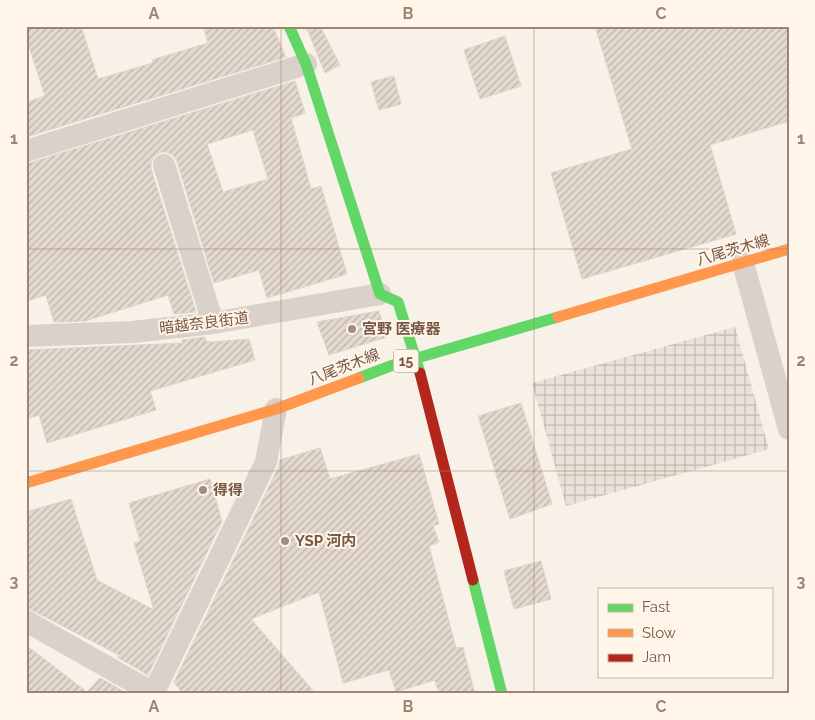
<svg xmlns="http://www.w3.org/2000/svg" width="815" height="720" viewBox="0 0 815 720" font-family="Raleway,'Noto Sans JP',sans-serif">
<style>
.industrial{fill:url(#industrial-grid)}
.building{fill:url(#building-hatch);stroke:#e0d4c9;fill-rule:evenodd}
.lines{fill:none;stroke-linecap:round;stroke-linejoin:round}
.street{stroke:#dad1cb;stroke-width:22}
.fast{stroke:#63d668;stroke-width:11}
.slow{stroke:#ff974d;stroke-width:11}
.jam{stroke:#b3261e;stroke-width:11}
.grid{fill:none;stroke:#9d8575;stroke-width:1;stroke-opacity:0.55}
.poi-dot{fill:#a48d7e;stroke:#fff6e9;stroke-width:2}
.labels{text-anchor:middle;stroke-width:4;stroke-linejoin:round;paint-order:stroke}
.shield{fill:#fff6e9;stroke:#a08776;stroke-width:1}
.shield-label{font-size:14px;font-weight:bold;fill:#775745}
.street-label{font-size:15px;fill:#775745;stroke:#fff6e9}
.poi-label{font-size:15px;font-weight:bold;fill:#775745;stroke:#fff6e9;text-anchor:start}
.neatline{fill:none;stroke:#9d8575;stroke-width:2}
.grid-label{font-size:16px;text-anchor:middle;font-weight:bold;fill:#9d8575}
</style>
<defs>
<pattern id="industrial-grid" width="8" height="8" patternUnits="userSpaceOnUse" patternTransform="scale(1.25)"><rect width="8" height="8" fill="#eae1d8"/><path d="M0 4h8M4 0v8" fill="none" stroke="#c2b9b1"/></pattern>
<pattern id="building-hatch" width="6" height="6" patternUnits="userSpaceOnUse" patternTransform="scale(1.25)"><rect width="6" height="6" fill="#e4d9cf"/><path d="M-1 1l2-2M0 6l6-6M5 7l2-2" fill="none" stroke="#beb3aa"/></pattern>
</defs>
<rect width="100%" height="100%" fill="#f7f1e7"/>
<!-- industrial -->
<path class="industrial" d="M 735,327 L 769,449 L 566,506 L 532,383 Z"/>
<!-- building -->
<path class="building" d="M 26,26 L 81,26 L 98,79 L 153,63 L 152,60 L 208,43 L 203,26 L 274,26 L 275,32 L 286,57 L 26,137 L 26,102 L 45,96 L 26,37 Z
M 306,26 L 320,26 L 340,65 L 325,73 Z
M 595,26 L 789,26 L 789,121 L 710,145 L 736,234 L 582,279 L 551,173 L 632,149 Z
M 505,36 L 521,86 L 480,99 L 464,50 Z
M 394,76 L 401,104 L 379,110 L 371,82 Z
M 295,81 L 305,113 L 291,118 L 311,189 L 321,186 L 347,274 L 267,298 L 259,270 L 214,283 L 177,161 L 173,155 L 166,152 L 161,152 L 154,156 L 151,163 L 151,169 L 196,312 L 174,314 L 168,295 L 85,321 L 54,322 L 46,295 L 26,301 L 26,164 ZM 253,130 L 268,179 L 223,192 L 207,144 Z
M 379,311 L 387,337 L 329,355 L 317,322 Z
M 205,337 L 206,341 L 211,342 L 249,339 L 255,360 L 150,391 L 156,410 L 47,443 L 39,415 L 26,419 L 26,350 L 183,343 L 182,340 Z
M 521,403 L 552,504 L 510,519 L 478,416 Z
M 320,448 L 330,479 L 419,454 L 439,524 L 433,526 L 439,542 L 429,546 L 456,648 L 463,647 L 475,694 L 439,694 L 435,680 L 396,692 L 389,670 L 343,683 L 319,592 L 251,619 L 316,694 L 183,694 L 174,682 L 278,468 L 280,460 Z
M 210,479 L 222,521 L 148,675 L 117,657 L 119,655 L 26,607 L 26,512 L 71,499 L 97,580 L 154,610 L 134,543 L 140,541 L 129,503 Z
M 541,561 L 551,599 L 514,609 L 504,571 Z
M 26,645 L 87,692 L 100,678 L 128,694 L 26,694 Z"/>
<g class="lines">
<!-- street -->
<path class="street" d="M 26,151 L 306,64
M 164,165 L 213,323
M 743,263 L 789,429
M 26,336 L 133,332 L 213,323 L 380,294
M 26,621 L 155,694
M 153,694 L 266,462 L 276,409"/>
<!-- fast -->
<path class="fast" d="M 289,26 L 306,64 L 380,294 L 398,302 L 420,373
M 359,378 L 393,365 L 558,317
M 473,580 L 502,694"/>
<!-- slow -->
<path class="slow" d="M 558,317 L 789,249
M 26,483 L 276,409 L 359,378"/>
<!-- jam -->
<path class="jam" d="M 420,373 L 473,580"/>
</g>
<!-- grid -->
<path class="grid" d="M 281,26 L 281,694M 534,26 L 534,694M 26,249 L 789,249M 26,471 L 789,471"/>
<!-- markers -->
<g class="poi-dot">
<circle cx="352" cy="329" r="5"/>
<circle cx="203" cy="490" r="5"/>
<circle cx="285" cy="541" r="5"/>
</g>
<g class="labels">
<!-- shield labels -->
<rect class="shield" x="393.5" y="349.5" width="25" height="23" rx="4"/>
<g class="shield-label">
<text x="406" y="366">15</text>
</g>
<!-- street labels -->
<g class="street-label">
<text transform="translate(733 250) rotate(-16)" y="5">八尾茨木線</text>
<text transform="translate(204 323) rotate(-7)" y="5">暗越奈良街道</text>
<text transform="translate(344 367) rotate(-21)" y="5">八尾茨木線</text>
</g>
<!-- poi labels -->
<g class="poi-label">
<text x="362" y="334">宮野 医療器</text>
<text x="213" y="495">得得</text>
<text x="295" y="546">YSP 河内</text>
</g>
</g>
<!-- border -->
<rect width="815" height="720" fill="none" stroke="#fff6e9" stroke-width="55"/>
<!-- legend -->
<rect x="598" y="588" width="175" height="90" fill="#fff6e9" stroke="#c9b6a7"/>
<rect x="608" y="604" width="25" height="8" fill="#63d668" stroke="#c9b6a7"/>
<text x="642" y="612" font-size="15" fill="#775745">Fast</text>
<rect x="608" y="629" width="25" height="8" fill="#ff974d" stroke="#c9b6a7"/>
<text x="642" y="638" font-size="15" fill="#775745">Slow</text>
<rect x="608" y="654" width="25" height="8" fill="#b3261e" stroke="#c9b6a7"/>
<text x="642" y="662" font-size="15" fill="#775745">Jam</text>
<rect x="28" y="28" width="760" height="664" class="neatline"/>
<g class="grid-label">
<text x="154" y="19">A</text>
<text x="408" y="19">B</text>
<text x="661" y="19">C</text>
<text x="14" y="144">1</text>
<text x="801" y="144">1</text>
<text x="14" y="366">2</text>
<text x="801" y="366">2</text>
<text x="14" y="587">3</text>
<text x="801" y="587">3</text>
<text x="154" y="712">A</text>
<text x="408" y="712">B</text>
<text x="661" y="712">C</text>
</g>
</svg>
